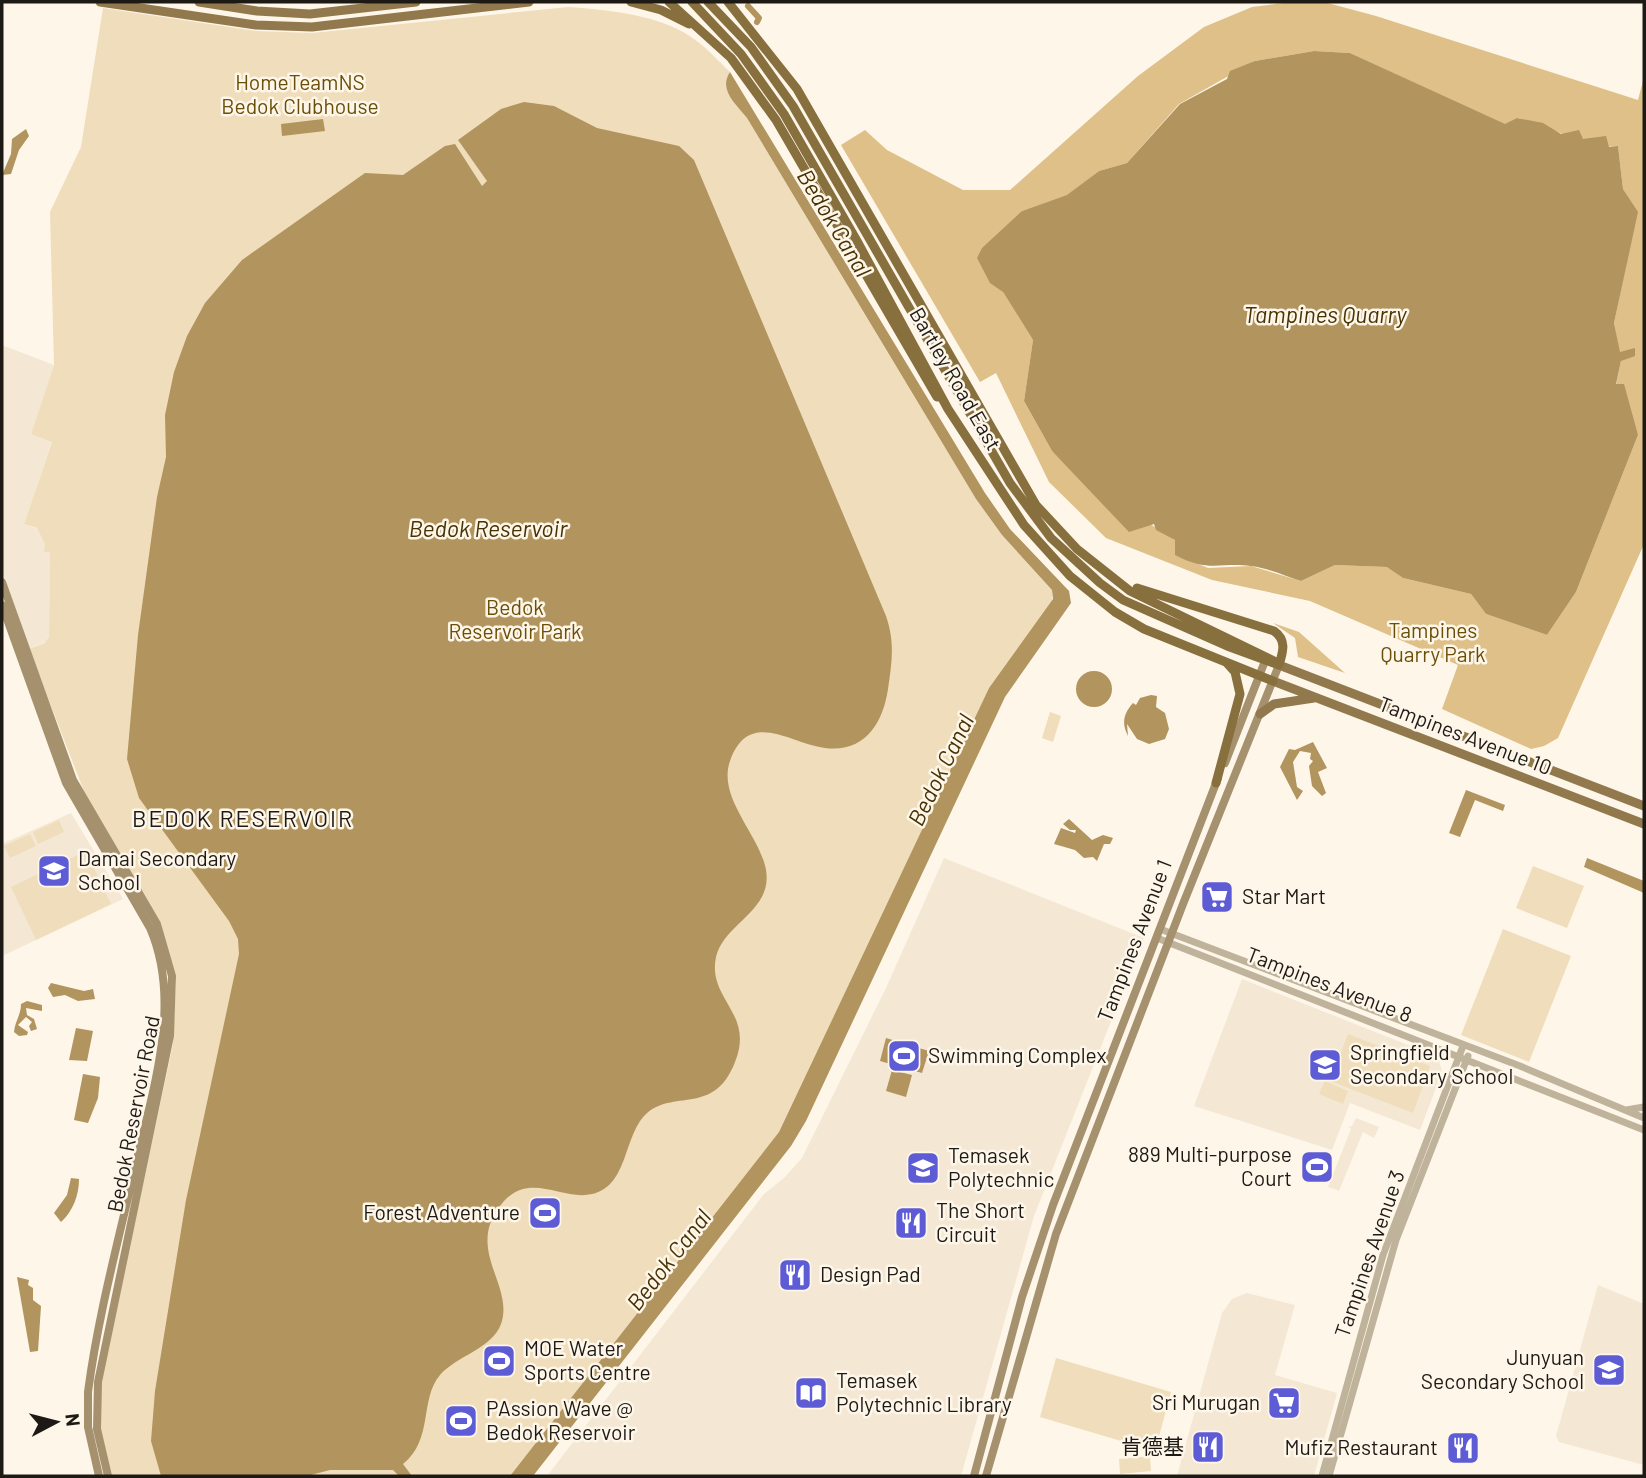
<svg xmlns="http://www.w3.org/2000/svg" width="1646" height="1478" viewBox="0 0 1646 1478" font-family="Barlow,'Noto Sans SC',sans-serif">
<style>
.built{fill:#f4e8d5}
.green{fill:#f0ddbb}
.forest{fill:#dec088;fill-rule:evenodd}
.water{fill:#b1945e}
.lines{fill:none;stroke-linecap:round;stroke-linejoin:round}
.canal{stroke:#b1945e;stroke-width:6}
.tertiary{stroke:#c0b39b;stroke-width:7}
.secondary{stroke:#a5916e;stroke-width:8}
.primary{stroke:#91794d;stroke-width:9}
.trunk{stroke:#886f3e;stroke-width:9}
.labels{text-anchor:middle;stroke-width:5;stroke-linejoin:round;paint-order:stroke}
.park-label{font-size:21px;fill:#6b4e08;stroke:#fdf6e9}
.street-label{font-size:21px;fill:#1d1a16;stroke:#fdf6e9}
.poi-label{font-size:21px;fill:#1d1a16;stroke:#fdf6e9;text-anchor:start}
.water-label{font-size:23px;font-style:italic;fill:#473203;stroke:#fdf6e9}
.neighbourhood-label{font-size:23px;letter-spacing:2px;fill:#1d1a16;stroke:#fdf6e9}
</style>
<rect width="100%" height="100%" fill="#fdf6e9"/>
<!-- built -->
<path class="built" d="M 2,345 L 54,365 L 31,434 L 52,441 L 24,524 L 38,529 L 50,552 L 49,635 L 46,642 L 29,649 L 2,571 Z
M 71,813 L 123,899 L 2,956 L 2,844 Z
M 944,858 L 1144,938 L 1034,1216 L 961,1476 L 547,1476 L 764,1194 L 784,1178 L 802,1158 L 886,988 Z
M 1242,979 L 1438,1057 L 1442,1072 L 1420,1130 L 1350,1103 L 1332,1150 L 1194,1106 Z
M 1356,1118 L 1379,1127 L 1374,1138 L 1363,1132 L 1339,1191 L 1328,1187 L 1351,1129 L 1348,1127 L 1352,1126 Z
M 1598,1285 L 1644,1304 L 1644,1465 L 1559,1442 L 1556,1436 Z
M 1247,1293 L 1295,1305 L 1275,1375 L 1337,1393 L 1314,1476 L 1177,1476 L 1222,1313 L 1232,1299 Z"/>
<!-- green -->
<path class="green" d="M 568,7 C 609,10 665,15 698,42 C 710,51 719,62 730,72 C 718,90 736,104 747,118 L 976,499 L 1002,535 L 1052,590 L 1052,602 L 989,688 L 779,1132 L 510,1476 L 111,1476 L 100,1440 L 101,1381 L 173,1044 L 176,982 L 161,924 L 85,794 L 29,649 L 45,643 L 49,636 L 50,552 L 44,552 L 45,544 L 37,528 L 24,524 L 52,442 L 31,434 L 54,365 L 50,212 L 81,147 L 103,8 L 256,31 L 312,33 Z
M 1050,712 L 1061,716 L 1053,742 L 1042,738 Z
M 59,820 L 64,832 L 38,844 L 33,832 Z
M 30,834 L 36,846 L 10,858 L 4,846 Z
M 86,851 L 111,904 L 36,940 L 11,887 Z
M 1533,866 L 1584,886 L 1567,928 L 1516,908 Z
M 1503,929 L 1571,956 L 1529,1062 L 1461,1035 Z
M 1348,1034 L 1430,1066 L 1413,1113 L 1330,1081 Z
M 1325,1081 L 1348,1091 L 1343,1104 L 1319,1094 Z
M 1056,1358 L 1171,1392 L 1155,1451 L 1040,1417 Z
M 1150,1456 L 1151,1471 L 1120,1474 L 1119,1459 Z"/>
<!-- forest -->
<path class="forest" d="M 1291,2 L 1324,2 L 1376,16 L 1638,100 L 1644,77 L 1644,544 L 1558,738 L 1544,746 L 1531,749 L 1442,709 L 1458,665 L 1310,601 L 1212,580 L 1106,538 L 1049,482 L 996,373 L 980,382 L 841,145 L 865,130 L 887,150 L 963,190 L 1010,190 L 1138,76 L 1204,27 L 1252,7 ZM 1314,51 L 1350,53 L 1505,125 L 1518,118 C 1548,124 1588,151 1618,146 L 1623,189 L 1637,212 L 1614,323 L 1621,361 L 1616,385 L 1638,435 L 1576,592 L 1547,635 L 1486,614 L 1471,594 L 1403,578 L 1388,567 L 1335,565 L 1301,581 L 1251,566 L 1208,568 L 1191,561 L 1175,540 L 1080,479 L 1052,451 L 1024,401 L 1033,340 L 1003,292 L 1022,211 L 1068,195 L 1099,171 L 1127,163 L 1179,104 L 1255,61 Z
M 1273,623 L 1299,632 L 1345,673 L 1298,657 L 1295,638 Z"/>
<!-- water -->
<path class="water" d="M 1314,51 L 1350,53 L 1505,124 L 1517,118 L 1543,123 L 1561,134 L 1579,130 L 1583,139 L 1606,136 L 1609,147 L 1618,146 L 1623,189 L 1638,212 L 1614,323 L 1620,352 L 1635,348 L 1635,356 L 1621,361 L 1616,384 L 1624,384 L 1638,435 L 1576,592 L 1547,635 L 1486,614 L 1471,594 L 1403,578 L 1387,567 L 1335,565 L 1301,581 C 1285,576 1268,568 1251,566 C 1220,562 1209,573 1175,555 L 1175,540 L 1156,530 L 1154,524 L 1129,532 L 1052,451 L 1024,401 L 1033,340 L 1003,292 L 990,283 L 977,258 L 982,248 L 1022,211 L 1067,195 L 1099,171 L 1127,163 L 1180,104 L 1227,79 L 1230,71 L 1255,61 Z
M 730,72 L 985,493 L 1010,529 L 1069,591 L 1071,603 L 1005,697 L 806,1121 L 791,1146 L 533,1476 L 510,1476 L 779,1132 L 989,688 L 1053,599 L 1052,590 L 1002,535 L 976,499 L 747,118 C 736,104 718,90 730,72 Z
M 524,102 L 554,106 L 597,128 L 679,146 L 694,160 L 886,616 C 895,642 892,662 888,689 C 883,723 865,753 825,748 C 790,744 749,708 730,761 C 717,798 760,835 766,870 C 773,911 724,923 716,957 C 707,999 755,1013 735,1062 C 714,1117 672,1088 645,1115 C 623,1138 628,1186 592,1194 C 563,1201 531,1172 504,1201 C 462,1248 515,1284 501,1324 C 492,1349 456,1356 440,1375 C 419,1400 434,1439 403,1464 L 412,1476 L 399,1476 L 393,1470 L 330,1470 L 307,1476 L 161,1476 L 151,1441 L 155,1391 L 186,1200 L 239,954 L 238,939 L 229,921 L 139,798 L 127,759 L 138,635 L 157,497 L 166,457 L 165,415 L 174,372 L 187,336 L 205,303 L 242,260 L 365,173 L 403,175 L 445,146 L 455,144 L 482,186 L 487,181 L 458,140 L 501,109 Z
M 323,119 L 325,131 L 282,136 L 281,124 Z
M 26,129 L 29,136 L 19,150 L 11,174 L 2,175 L 11,154 L 12,139 Z
M1076 689a18 18 0 1 1 36 0a18 18 0 1 1-36 0Z
M 1151,695 L 1157,696 L 1156,707 L 1165,713 L 1169,729 L 1165,739 L 1149,744 L 1137,739 L 1127,724 L 1128,736 C 1121,723 1124,713 1133,703 L 1136,705 L 1140,698 Z
M 1313,742 L 1327,768 L 1318,772 L 1326,793 L 1322,796 L 1312,786 L 1309,766 L 1313,761 L 1310,759 L 1311,753 L 1300,751 L 1293,762 L 1297,787 L 1303,791 L 1297,800 L 1280,767 L 1289,749 L 1295,750 Z
M 1466,790 L 1505,805 L 1503,811 L 1475,800 L 1460,837 L 1449,833 Z
M 1069,819 L 1092,840 L 1103,835 L 1113,838 L 1110,844 L 1104,844 L 1097,861 L 1093,857 L 1084,858 L 1075,850 L 1054,844 L 1061,828 L 1075,833 L 1076,830 L 1070,830 L 1063,824 Z
M 1587,858 L 1644,881 L 1644,893 L 1584,867 Z
M 51,983 L 84,991 L 93,989 L 95,999 L 78,1001 L 65,995 L 53,997 L 48,988 Z
M 27,1001 L 42,1005 L 42,1011 L 26,1008 L 27,1015 L 34,1019 L 37,1029 L 31,1031 L 29,1026 L 32,1022 L 26,1017 L 18,1025 L 28,1032 L 27,1035 L 19,1036 L 14,1032 C 15,1021 21,1015 21,1004 Z
M 76,1028 L 93,1031 L 87,1061 L 69,1060 Z
M 886,1038 L 929,1051 L 922,1073 L 880,1061 Z
M 892,1070 L 912,1075 L 906,1097 L 886,1091 Z
M 83,1074 L 100,1077 L 98,1098 L 88,1123 L 74,1120 Z
M 71,1178 L 79,1179 C 79,1195 73,1211 61,1222 L 54,1213 L 67,1195 Z
M 17,1277 L 29,1280 L 28,1285 L 33,1288 L 33,1300 L 41,1306 L 38,1351 L 30,1352 Z"/>
<g class="lines">
<!-- canal -->
<path class="canal" d="M 748,6 L 759,18 L 757,22"/>
<!-- tertiary -->
<path class="tertiary" d="M 1160,929 L 1520,1066 L 1644,1118
M 1157,938 L 1644,1130
M 1626,1110 L 1644,1107
M 1322,1476 L 1383,1255 L 1463,1046
M 1329,1476 L 1396,1240 L 1468,1056"/>
<!-- secondary -->
<path class="secondary" d="M 2,582 L 73,780 L 157,924 L 172,976 L 170,1036 L 98,1382 L 97,1429 L 108,1476
M 2,605 L 66,783 L 150,928 C 183,1004 152,1091 135,1168 C 118,1242 98,1316 88,1392 L 88,1427 L 99,1476
M 1225,763 L 1265,661
M 974,1476 L 1022,1297 L 1053,1205 L 1218,778
M 986,1476 L 1056,1234 L 1183,904 L 1279,665"/>
<!-- primary -->
<path class="primary" d="M 100,2 L 256,25 L 312,27 L 529,2
M 199,2 L 257,11 L 310,14 L 416,2
M 1279,665 L 1644,806
M 1273,681 L 1644,824
M 1260,714 L 1274,704 L 1314,698"/>
<!-- trunk -->
<path class="trunk" d="M 631,2 L 661,10 L 689,24
M 669,2 L 731,58 L 776,120 L 937,397
M 692,2 L 741,54 L 784,114 L 857,241 L 948,409 L 1024,525 L 1070,576 L 1115,612 L 1144,629 L 1273,681
M 708,2 L 751,47 L 793,106 L 1010,483 L 1051,538 L 1100,583 L 1123,600 L 1227,646 L 1279,665
M 728,2 L 797,89 L 1036,505 L 1077,549 L 1130,591 L 1274,661
M 1137,588 L 1274,631 C 1287,640 1283,652 1279,665
M 1216,783 L 1240,694 L 1235,672 L 1226,662"/>
</g>
<!-- icons -->
<defs>
<symbol id="school-square" viewBox="-11 -11 22 22"><rect x="-9" y="-9" width="18" height="18" rx="4" fill="#5e5cd5" stroke="#fdf6e9"/><path d="M0-5L7-2L0 1L-7-2ZM-4 1L0 2.5L4 1V4Q0 6-4 4Z" fill="#fff"/></symbol>
<symbol id="supermarket-square" viewBox="-11 -11 22 22"><rect x="-9" y="-9" width="18" height="18" rx="4" fill="#5e5cd5" stroke="#fdf6e9"/><path d="M-6-5.5h2.5l.6 2H6L4.5 2H-2.5L-4.4-4H-6ZM-1.5 3.2a1.3 1.3 0 1 0 .1 0ZM3 3.2a1.3 1.3 0 1 0 .1 0Z" fill="#fff"/></symbol>
<symbol id="stadium-square" viewBox="-11 -11 22 22"><rect x="-9" y="-9" width="18" height="18" rx="4" fill="#5e5cd5" stroke="#fdf6e9"/><path d="M0-5a6.5 5 0 1 0 0 10a6.5 5 0 1 0 0-10ZM-3.5-1.8h7v3.6h-7Z" fill="#fff"/></symbol>
<symbol id="university-square" viewBox="-11 -11 22 22"><rect x="-9" y="-9" width="18" height="18" rx="4" fill="#5e5cd5" stroke="#fdf6e9"/><path d="M0-5L7-2L0 1L-7-2ZM-4 1L0 2.5L4 1V4Q0 6-4 4Z" fill="#fff"/></symbol>
<symbol id="restaurant-square" viewBox="-11 -11 22 22"><rect x="-9" y="-9" width="18" height="18" rx="4" fill="#5e5cd5" stroke="#fdf6e9"/><path d="M-5-6h1v4h1v-4h1v4h1v-4h1v5L-1.5 .5V6h-2V.5L-5-1ZM5-6V6H3V1.5H1.5Q1.5-4 5-6Z" fill="#fff"/></symbol>
<symbol id="library-square" viewBox="-11 -11 22 22"><rect x="-9" y="-9" width="18" height="18" rx="4" fill="#5e5cd5" stroke="#fdf6e9"/><path d="M-6-4Q-3-5.5-.7-3.5V5Q-3 3-6 4ZM6-4Q3-5.5 .7-3.5V5Q3 3 6 4Z" fill="#fff"/></symbol>
</defs>
<g fill-rule="evenodd">
<use href="#school-square" x="35" y="852" width="38" height="38"/>
<use href="#supermarket-square" x="1198" y="878" width="38" height="38"/>
<use href="#stadium-square" x="885" y="1037" width="38" height="38"/>
<use href="#school-square" x="1306" y="1046" width="38" height="38"/>
<use href="#stadium-square" x="1298" y="1148" width="38" height="38"/>
<use href="#university-square" x="904" y="1149" width="38" height="38"/>
<use href="#stadium-square" x="526" y="1194" width="38" height="38"/>
<use href="#restaurant-square" x="892" y="1204" width="38" height="38"/>
<use href="#restaurant-square" x="776" y="1256" width="38" height="38"/>
<use href="#stadium-square" x="480" y="1342" width="38" height="38"/>
<use href="#school-square" x="1590" y="1351" width="38" height="38"/>
<use href="#library-square" x="792" y="1374" width="38" height="38"/>
<use href="#supermarket-square" x="1265" y="1384" width="38" height="38"/>
<use href="#stadium-square" x="442" y="1402" width="38" height="38"/>
<use href="#restaurant-square" x="1189" y="1428" width="38" height="38"/>
<use href="#restaurant-square" x="1444" y="1429" width="38" height="38"/>
</g>
<g class="labels">
<!-- park labels -->
<g class="park-label">
<text x="300" y="90">HomeTeamNS<tspan x="300" dy="24">Bedok Clubhouse</tspan></text>
<text x="515" y="615">Bedok<tspan x="515" dy="24">Reservoir Park</tspan></text>
<text x="1433" y="638">Tampines<tspan x="1433" dy="24">Quarry Park</tspan></text>
</g>
<!-- street labels -->
<g class="street-label">
<text transform="translate(955 379) rotate(60)" y="7">Bartley Road East</text>
<text transform="translate(1465 736) rotate(21)" y="7">Tampines Avenue 10</text>
<text transform="translate(1135 941) rotate(-69)" y="7">Tampines Avenue 1</text>
<text transform="translate(1329 985) rotate(21)" y="7">Tampines Avenue 8</text>
<text transform="translate(134 1114) rotate(-79)" y="7">Bedok Reservoir Road</text>
<text transform="translate(1370 1254) rotate(-71)" y="7">Tampines Avenue 3</text>
</g>
<!-- poi labels -->
<g class="poi-label">
<text x="78" y="866">Damai Secondary<tspan x="78" dy="24">School</tspan></text>
<text x="1242" y="904">Star Mart</text>
<text x="1350" y="1060">Springfield<tspan x="1350" dy="24">Secondary School</tspan></text>
<text x="928" y="1063">Swimming Complex</text>
<text x="1292" y="1162" text-anchor="end">889 Multi-purpose<tspan x="1292" dy="24">Court</tspan></text>
<text x="948" y="1163">Temasek<tspan x="948" dy="24">Polytechnic</tspan></text>
<text x="936" y="1218">The Short<tspan x="936" dy="24">Circuit</tspan></text>
<text x="520" y="1220" text-anchor="end">Forest Adventure</text>
<text x="820" y="1282">Design Pad</text>
<text x="524" y="1356">MOE Water<tspan x="524" dy="24">Sports Centre</tspan></text>
<text x="1584" y="1365" text-anchor="end">Junyuan<tspan x="1584" dy="24">Secondary School</tspan></text>
<text x="836" y="1388">Temasek<tspan x="836" dy="24">Polytechnic Library</tspan></text>
<text x="1260" y="1410" text-anchor="end">Sri Murugan</text>
<text x="486" y="1416">PAssion Wave @<tspan x="486" dy="24">Bedok Reservoir</tspan></text>
<text x="1184" y="1454" text-anchor="end">肯德基</text>
<text x="1438" y="1455" text-anchor="end">Mufiz Restaurant</text>
</g>
<!-- water labels -->
<g class="water-label">
<text transform="translate(834 223) rotate(59)" y="8">Bedok Canal</text>
<text x="1325" y="323">Tampines Quarry</text>
<text x="488" y="537">Bedok Reservoir</text>
<text transform="translate(941 770) rotate(-64)" y="8">Bedok Canal</text>
<text transform="translate(669 1260) rotate(-52)" y="8">Bedok Canal</text>
</g>
<!-- neighbourhood labels -->
<g class="neighbourhood-label">
<text x="243" y="827">BEDOK RESERVOIR</text>
</g>
</g>
<!-- border -->
<rect width="1646" height="1478" fill="none" stroke="#1d1a16" stroke-width="7"/>
<!-- north arrow -->
<g transform="translate(56 1422) rotate(83)" stroke="#fdf6e9" stroke-width="5" paint-order="stroke">
<path d="M0-5L12 26L0 18L-12 26Z" fill="#1d1a16"/>
<text y="-10" font-size="19" font-weight="bold" text-anchor="middle" fill="#1d1a16">N</text>
</g>
</svg>
